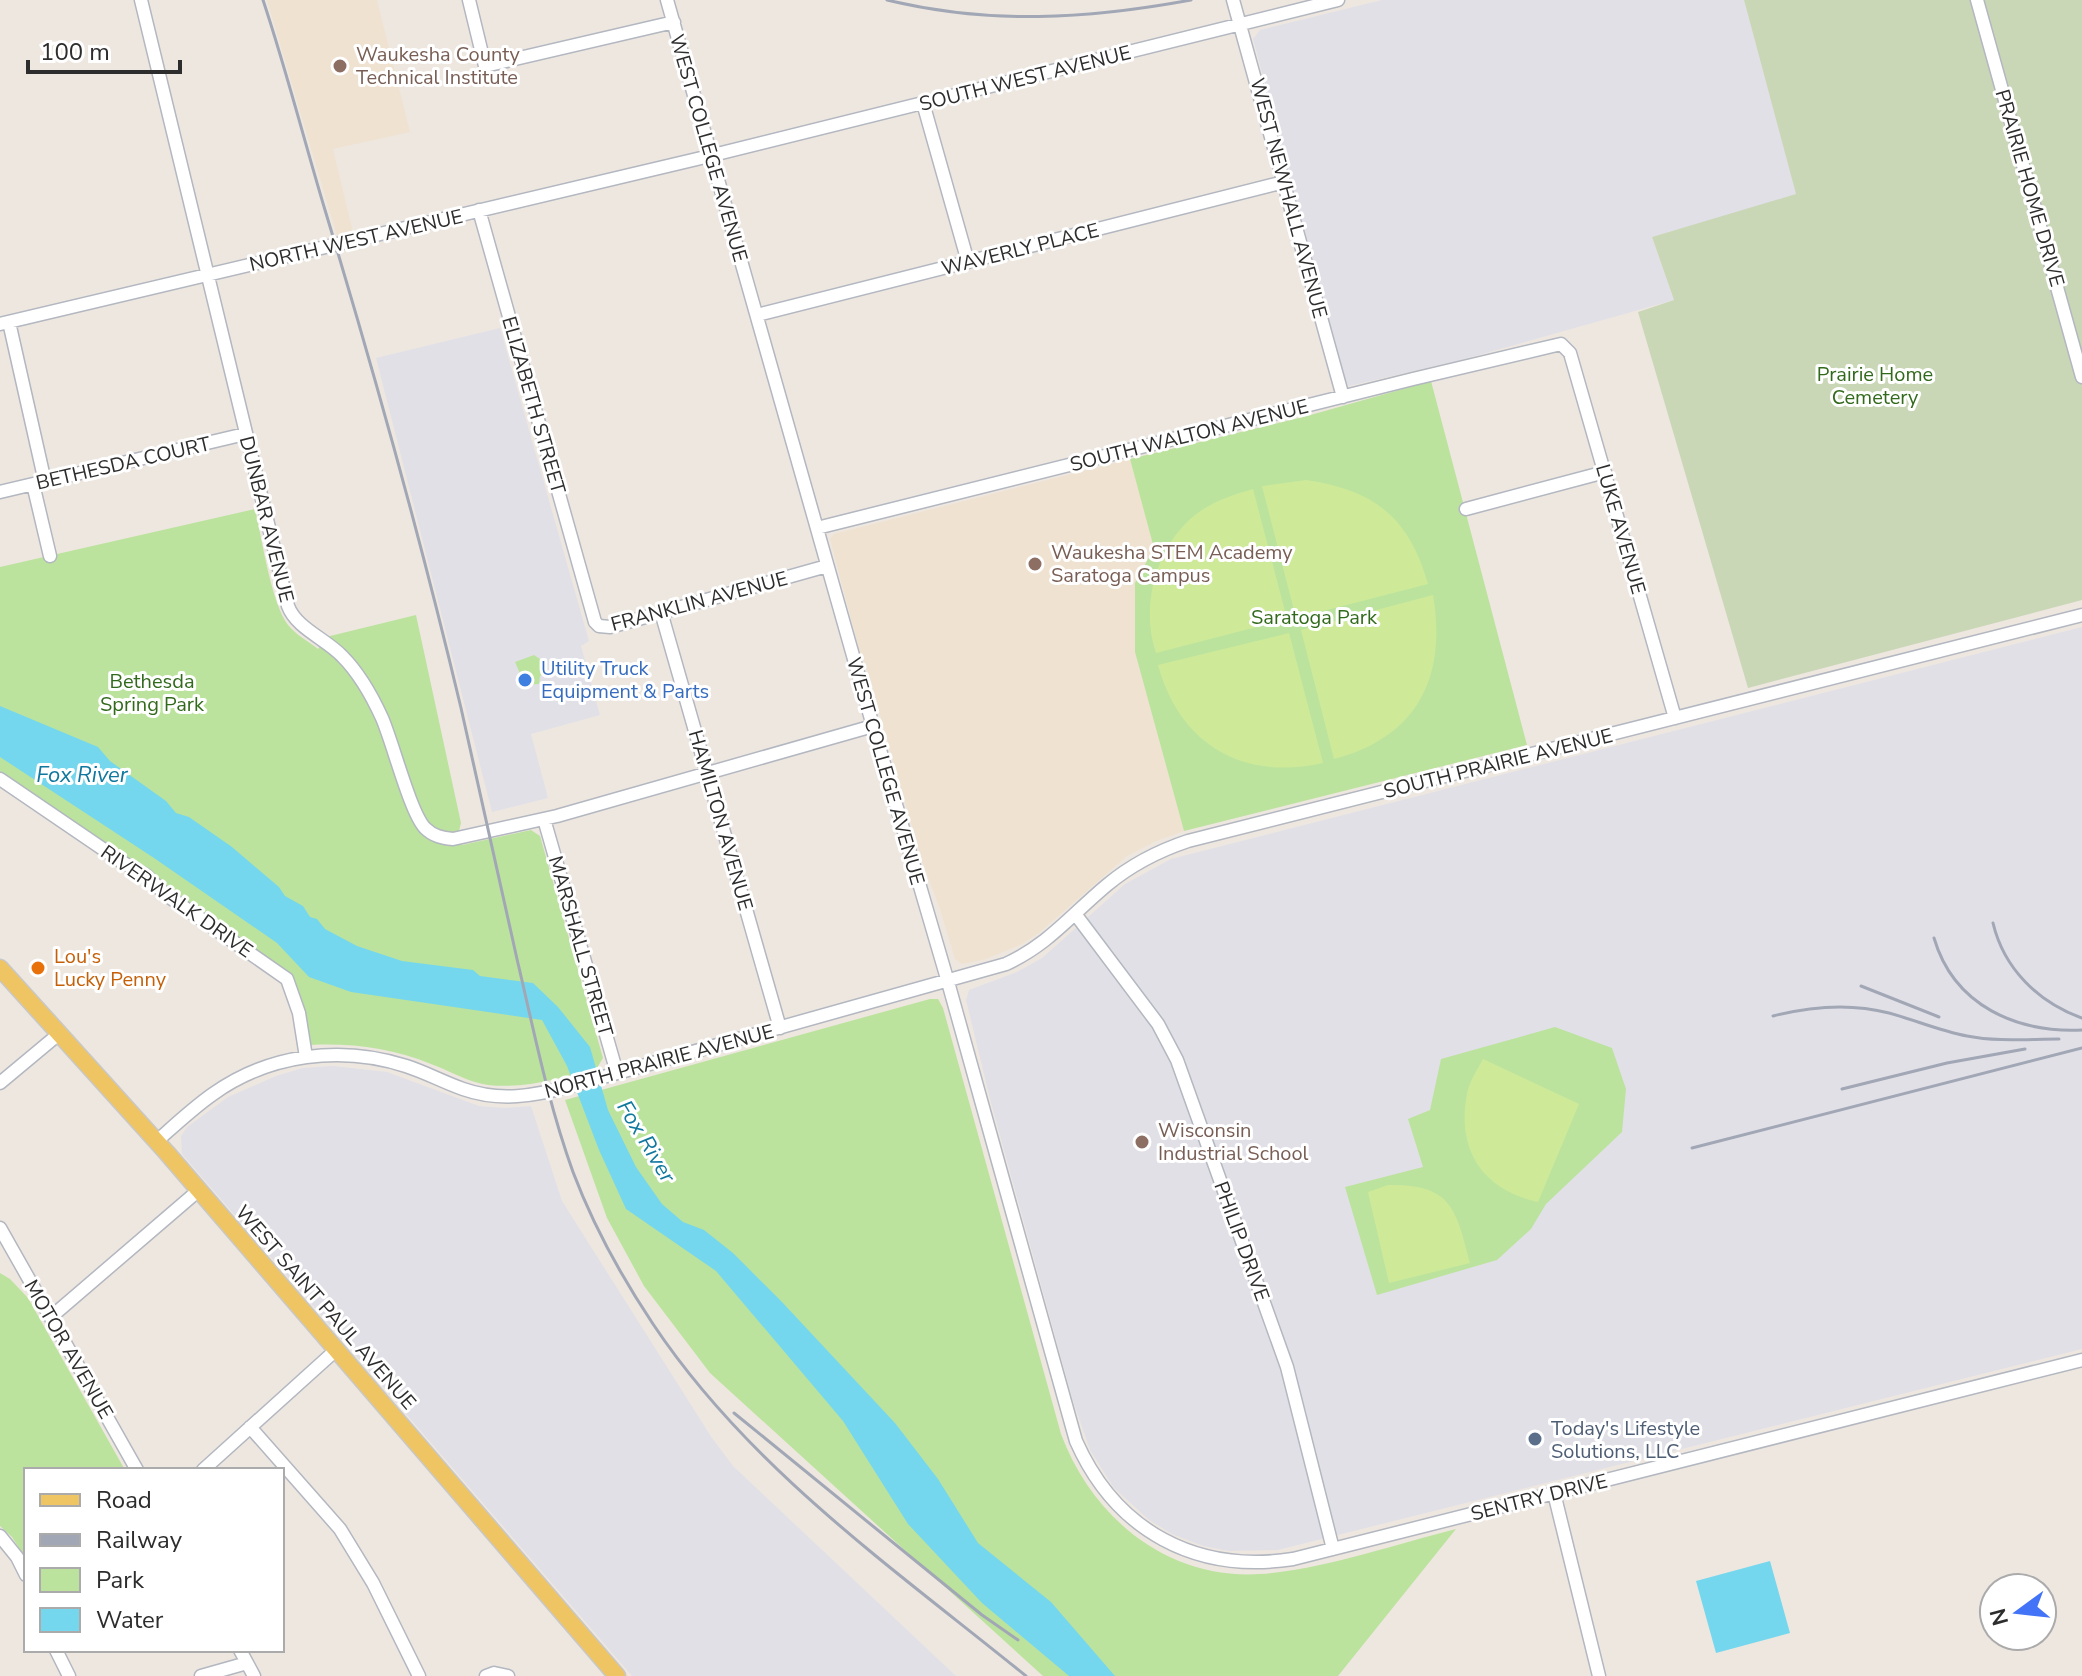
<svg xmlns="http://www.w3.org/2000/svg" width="2082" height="1676" viewBox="0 0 2082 1676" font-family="'Nunito Sans',sans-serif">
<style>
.industrial{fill:#e1e0e7}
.education{fill:#efe2d0}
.green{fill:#bbe39d}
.cemetery{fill:#c9d7b7}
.pitch{fill:#ceea99}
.water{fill:#75d7ed}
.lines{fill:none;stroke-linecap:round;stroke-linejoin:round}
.minor-casing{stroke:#b3b7c0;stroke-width:15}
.major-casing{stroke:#c8c8c8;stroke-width:19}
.minor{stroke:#fff;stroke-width:12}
.major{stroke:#efc463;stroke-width:16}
.rail{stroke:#a2a7b6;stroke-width:3}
.education-dot{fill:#8d6e63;stroke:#fff;stroke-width:3}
.shop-dot{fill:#3f7fe0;stroke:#fff;stroke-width:3}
.food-dot{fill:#e8710a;stroke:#fff;stroke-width:3}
.service-dot{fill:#5c6f8a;stroke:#fff;stroke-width:3}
.labels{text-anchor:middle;stroke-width:6;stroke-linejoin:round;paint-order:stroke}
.education-label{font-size:20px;fill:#785e54;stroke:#fff;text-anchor:start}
.street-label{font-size:20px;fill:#2d2d2d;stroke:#fff}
.park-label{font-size:20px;fill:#326a1c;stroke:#fff}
.shop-label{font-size:20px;fill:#366cbe;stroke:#fff;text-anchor:start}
.food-label{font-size:20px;fill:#c56008;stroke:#fff;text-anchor:start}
.service-label{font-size:20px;fill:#4e5e75;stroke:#fff;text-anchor:start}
.water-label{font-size:22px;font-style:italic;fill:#10789e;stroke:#fff}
</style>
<rect width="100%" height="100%" fill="#eee7e0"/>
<!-- industrial -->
<path class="industrial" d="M 1382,0 L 1744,0 L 1797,195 L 1652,237 L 1674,300 L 1461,360 L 1349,386 L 1346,383 L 1253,39 L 1260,30 Z
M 500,328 L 589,641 L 581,646 L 600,715 L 531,734 L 548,798 L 492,812 L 376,358 Z
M 2082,627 L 2082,1349 L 1278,1550 L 1229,1551 L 1203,1546 L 1172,1534 L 1149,1520 L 1114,1488 L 1090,1450 L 1073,1401 L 990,1099 L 966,1000 L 969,990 L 1017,972 L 1042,958 L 1125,884 L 1171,859 Z
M 333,1066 L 387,1072 L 479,1106 L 505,1108 L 531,1106 L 562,1201 L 712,1438 L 733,1466 L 956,1676 L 632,1676 L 182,1154 L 181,1136 L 187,1127 L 228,1097 L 276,1076 L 303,1068 Z"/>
<!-- education -->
<path class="education" d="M 267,0 L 377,0 L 410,132 L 333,149 L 353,232 L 337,236 Z
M 1130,459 L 1155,548 L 1135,583 L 1135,652 L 1184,831 L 1156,841 L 1127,856 L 1039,933 L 1022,944 L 986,959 L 962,964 L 955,959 L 940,909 L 922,861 L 865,662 L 861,657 L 830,539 L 834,534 Z"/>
<!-- green -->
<path class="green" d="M 1431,381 L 1527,745 L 1184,831 L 1135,652 L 1135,583 L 1154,548 L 1130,459 L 1307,416 Z
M 255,509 C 262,539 271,602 288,625 C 296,635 308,641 318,649 L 326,637 L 416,615 L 461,823 L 459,831 L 462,845 L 531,830 L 540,836 L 603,1058 L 597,1068 C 561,1078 526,1089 488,1085 C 468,1082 450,1071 431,1064 C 391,1048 352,1043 310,1045 L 301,998 L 293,980 L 126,861 L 0,775 L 0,567 Z
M 534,655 L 540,659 L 544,674 L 540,676 L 539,684 L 525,685 L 515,662 Z
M 930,999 L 938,999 L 943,1008 L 1061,1434 C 1094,1522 1174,1585 1272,1573 C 1334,1566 1396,1544 1456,1529 L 1338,1676 L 1043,1676 L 710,1373 L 644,1286 L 607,1218 L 565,1100 Z
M 1555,1027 L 1612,1048 L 1626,1089 L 1622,1132 L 1546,1204 L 1531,1229 L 1497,1260 L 1377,1295 L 1345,1187 L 1423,1167 L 1408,1119 L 1430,1110 L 1441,1059 Z
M 0,1273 L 10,1279 L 28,1298 L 125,1470 L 26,1470 L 26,1559 L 12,1537 L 0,1526 Z"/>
<!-- cemetery -->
<path class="cemetery" d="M 1744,0 L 2082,0 L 2082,600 L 1748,688 L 1638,312 L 1674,300 L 1652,237 L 1796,194 Z"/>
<!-- pitch -->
<path class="pitch" d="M 1306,480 C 1374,490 1409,517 1428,584 L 1296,618 L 1262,486 Z
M 1253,489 L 1287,619 L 1156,653 C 1139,604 1158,539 1202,510 C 1217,500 1235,494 1253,489 Z
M 1433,595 C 1447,678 1417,737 1334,759 L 1301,630 Z
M 1289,633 L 1323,763 C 1243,781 1180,745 1158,665 Z
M 1483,1059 L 1579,1104 L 1538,1202 C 1483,1190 1456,1150 1467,1094 C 1469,1082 1477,1070 1483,1059 Z
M 1388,1185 C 1451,1184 1456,1208 1470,1263 L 1389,1283 L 1368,1192 Z"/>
<!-- water -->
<path class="water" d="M 0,706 L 98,747 L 110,761 L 166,801 L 176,813 L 189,817 L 232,847 L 279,887 L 285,896 L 303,906 L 310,917 L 317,919 L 325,929 L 357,946 L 402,961 L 473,970 L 480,976 L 533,983 L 558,1007 L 590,1047 L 608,1110 L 636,1167 L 662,1204 L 683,1222 L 704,1230 L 733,1253 L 782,1302 L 895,1423 L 938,1479 L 978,1543 L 1051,1602 L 1115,1676 L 1069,1676 L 982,1603 L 908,1524 L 843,1421 L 716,1271 L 626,1209 L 599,1150 L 567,1066 L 542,1020 L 351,992 L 309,977 L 277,943 L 154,858 L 0,757 Z
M 1770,1561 L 1790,1633 L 1716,1653 L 1696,1581 Z"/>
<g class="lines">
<defs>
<path id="minor" d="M 141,0 L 288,606 C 296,628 326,639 342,656 C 359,673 372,696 382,718 C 393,743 410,812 425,828 C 433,836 442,838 453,839 L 557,816 L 873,726
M 469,0 L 485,66 L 674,22
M 667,0 L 873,726 L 948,982 L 1076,1441 C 1116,1531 1196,1574 1293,1559 L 2082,1360
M 1233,0 L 1343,397
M 1977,0 L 2082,377
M 923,103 L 968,262
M 479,210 L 595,622 L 599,626 L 610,627 L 827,566
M 757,315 L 1284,182
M 9,322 L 45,482
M 0,324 L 697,159 L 1338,0
M 33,484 L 50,556
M 0,492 L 245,434
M 1466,509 L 1605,472
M 817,528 L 1413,379 L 1561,344 L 1570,353 L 1675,718
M 661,612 L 780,1028
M 0,779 L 122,862 L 146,875 L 165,894 L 287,979 L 299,1013 L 306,1057
M 544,819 L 617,1073
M 1076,915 L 1158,1024 L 1177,1060 L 1287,1367 L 1333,1549
M 0,1083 L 60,1033
M 157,1141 C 175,1125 193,1108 213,1094 C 269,1054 341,1045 406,1066 C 425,1072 443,1082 463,1089 C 500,1102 534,1096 571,1086 L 1006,964 C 1049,944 1071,915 1107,885 C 1131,865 1158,851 1188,841 L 2082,615
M 0,1228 L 137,1470
M 51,1317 L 199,1190
M 250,1427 L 340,1529 L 373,1583 L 419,1676
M 203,1470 L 336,1350
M 1554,1493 L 1599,1676
M 0,1536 L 17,1557 L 26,1575
M 56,1650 L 69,1676
M 240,1650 L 254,1676
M 201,1676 L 247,1663
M 486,1676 L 494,1673 L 508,1676"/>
<path id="major" d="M 0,968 L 167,1153 L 617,1676"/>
</defs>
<!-- minor casing -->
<use href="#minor" class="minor-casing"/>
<!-- major casing -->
<use href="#major" class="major-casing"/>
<!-- minor -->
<use href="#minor" class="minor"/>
<!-- major -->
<use href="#major" class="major"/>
<!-- rail -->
<path class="rail" d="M 263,0 C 286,69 304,140 325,210 C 375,375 421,540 461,708 C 480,792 499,876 517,959 C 534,1031 548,1103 573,1172 C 593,1225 621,1276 653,1324 C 749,1468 893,1568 1026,1676
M 887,0 C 990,25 1088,19 1191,0
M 1993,923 C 2004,969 2038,1002 2082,1018
M 1934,938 C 1954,1006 2017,1033 2082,1030
M 1861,986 L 1939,1017
M 1773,1016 C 1812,1006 1851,1003 1889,1013 C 1915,1020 1940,1031 1967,1036 C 1997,1042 2028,1039 2059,1039
M 1842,1089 L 1947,1063 L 2025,1049
M 1692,1148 L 2082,1048
M 734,1413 L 982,1615 L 1018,1640"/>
</g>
<!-- markers -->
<g class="education-dot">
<circle cx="340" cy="66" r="8"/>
<circle cx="1035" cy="564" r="8"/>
<circle cx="1142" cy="1142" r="8"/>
</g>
<circle class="shop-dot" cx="525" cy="680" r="8"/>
<circle class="food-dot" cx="38" cy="968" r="8"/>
<circle class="service-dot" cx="1535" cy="1439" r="8"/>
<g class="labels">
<!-- education labels -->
<g class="education-label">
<text x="356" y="61">Waukesha County<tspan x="356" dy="23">Technical Institute</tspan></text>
<text x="1051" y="559">Waukesha STEM Academy<tspan x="1051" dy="23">Saratoga Campus</tspan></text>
<text x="1158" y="1137">Wisconsin<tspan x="1158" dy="23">Industrial School</tspan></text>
</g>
<!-- street labels -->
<g class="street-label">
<text transform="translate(1025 78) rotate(-14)" y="7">SOUTH WEST AVENUE</text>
<text transform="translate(709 148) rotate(74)" y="7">WEST COLLEGE AVENUE</text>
<text transform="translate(2030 188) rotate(74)" y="7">PRAIRIE HOME DRIVE</text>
<text transform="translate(1289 198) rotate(75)" y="7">WEST NEWHALL AVENUE</text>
<text transform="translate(356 240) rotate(-13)" y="7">NORTH WEST AVENUE</text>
<text transform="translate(1020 249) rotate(-14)" y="7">WAVERLY PLACE</text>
<text transform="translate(534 405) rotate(74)" y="7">ELIZABETH STREET</text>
<text transform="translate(1189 435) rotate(-14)" y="7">SOUTH WALTON AVENUE</text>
<text transform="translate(123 463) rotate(-13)" y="7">BETHESDA COURT</text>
<text transform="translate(267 519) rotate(76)" y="7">DUNBAR AVENUE</text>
<text transform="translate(1621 529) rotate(74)" y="7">LUKE AVENUE</text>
<text transform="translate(699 601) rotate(-15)" y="7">FRANKLIN AVENUE</text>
<text transform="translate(1498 763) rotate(-14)" y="7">SOUTH PRAIRIE AVENUE</text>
<text transform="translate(886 771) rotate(74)" y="7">WEST COLLEGE AVENUE</text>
<text transform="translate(721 820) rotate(74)" y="7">HAMILTON AVENUE</text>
<text transform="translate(177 901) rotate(35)" y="7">RIVERWALK DRIVE</text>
<text transform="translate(581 946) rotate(74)" y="7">MARSHALL STREET</text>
<text transform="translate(659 1061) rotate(-15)" y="7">NORTH PRAIRIE AVENUE</text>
<text transform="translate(1242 1241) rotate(70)" y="7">PHILIP DRIVE</text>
<text transform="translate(326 1307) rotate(49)" y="7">WEST SAINT PAUL AVENUE</text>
<text transform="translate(69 1349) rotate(60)" y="7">MOTOR AVENUE</text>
<text transform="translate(1539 1497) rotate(-14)" y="7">SENTRY DRIVE</text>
</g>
<!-- park labels -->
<g class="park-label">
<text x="1875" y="381">Prairie Home<tspan x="1875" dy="23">Cemetery</tspan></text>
<text x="1314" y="624">Saratoga Park</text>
<text x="152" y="688">Bethesda<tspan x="152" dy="23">Spring Park</tspan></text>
</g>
<!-- shop labels -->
<g class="shop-label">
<text x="541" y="675">Utility Truck<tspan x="541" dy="23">Equipment &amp; Parts</tspan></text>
</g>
<!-- food labels -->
<g class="food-label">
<text x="54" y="963">Lou's<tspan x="54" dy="23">Lucky Penny</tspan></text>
</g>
<!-- service labels -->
<g class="service-label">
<text x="1551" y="1435">Today's Lifestyle<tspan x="1551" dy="23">Solutions, LLC</tspan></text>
</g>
<!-- water labels -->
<g class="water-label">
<text x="82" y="782">Fox River</text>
<text transform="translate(647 1141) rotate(59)" y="8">Fox River</text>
</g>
</g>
<!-- legend -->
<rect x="24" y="1468" width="260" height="184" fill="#ffffff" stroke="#ababab" stroke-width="2"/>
<rect x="40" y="1494" width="40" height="12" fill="#efc463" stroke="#ababab" stroke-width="2"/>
<text x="96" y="1508" font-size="24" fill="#2d2d2d">Road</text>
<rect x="40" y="1534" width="40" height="12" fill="#a2a7b6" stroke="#ababab" stroke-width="2"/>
<text x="96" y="1548" font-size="24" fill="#2d2d2d">Railway</text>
<rect x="40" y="1568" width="40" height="24" fill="#bbe39d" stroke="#ababab" stroke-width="2"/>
<text x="96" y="1588" font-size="24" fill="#2d2d2d">Park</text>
<rect x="40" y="1608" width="40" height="24" fill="#75d7ed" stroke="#ababab" stroke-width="2"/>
<text x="96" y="1628" font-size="24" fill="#2d2d2d">Water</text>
<!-- north arrow -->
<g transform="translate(2018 1612) rotate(255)"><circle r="38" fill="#ffffff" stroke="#ababab" stroke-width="2"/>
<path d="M0-6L14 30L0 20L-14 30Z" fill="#4373f7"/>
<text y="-12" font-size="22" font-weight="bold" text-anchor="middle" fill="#2d2d2d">N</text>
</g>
<!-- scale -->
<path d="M28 60v12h152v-12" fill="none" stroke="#2d2d2d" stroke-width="4"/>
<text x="40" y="60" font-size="24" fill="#2d2d2d" stroke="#ffffff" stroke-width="6" paint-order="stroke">100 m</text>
</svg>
